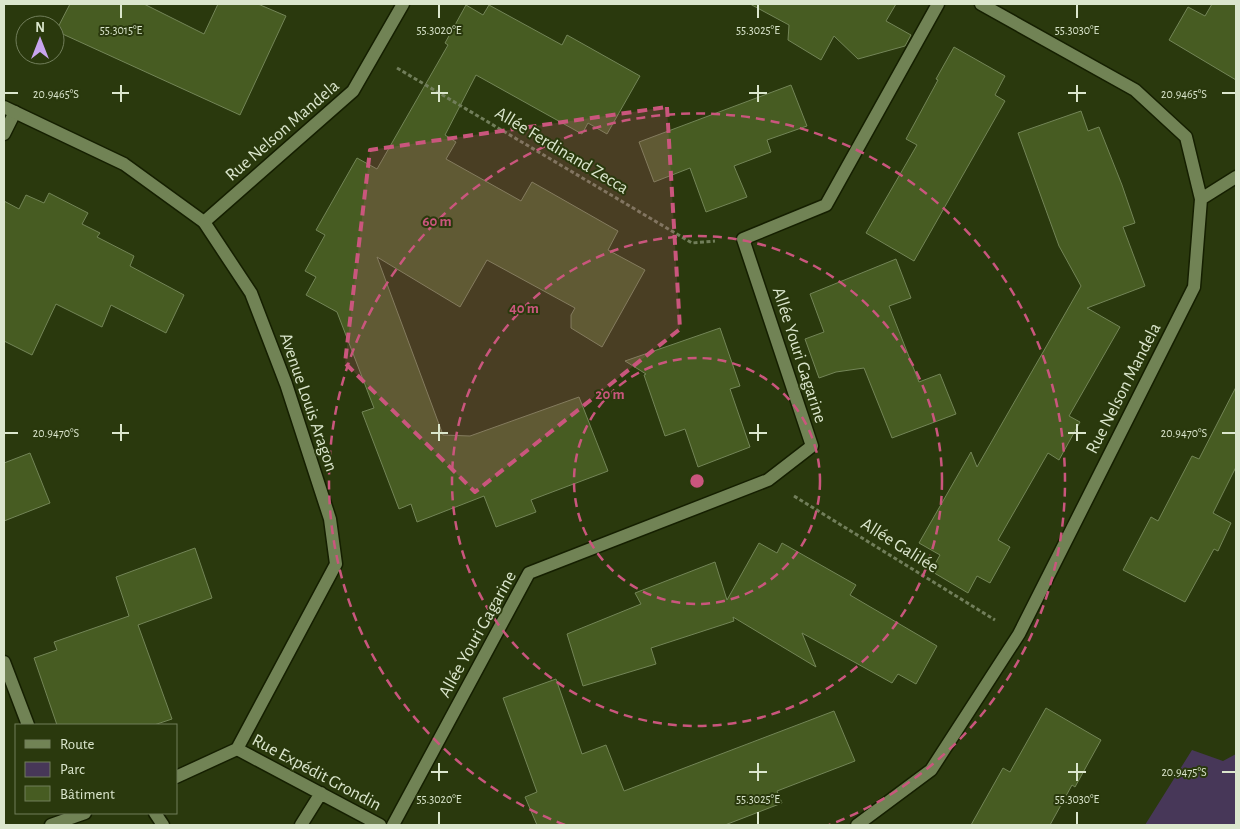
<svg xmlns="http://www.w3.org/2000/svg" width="1240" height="829" viewBox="0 0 1240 829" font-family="'Alegreya Sans',sans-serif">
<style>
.green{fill:#473758}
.building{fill:#475c22;stroke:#738557}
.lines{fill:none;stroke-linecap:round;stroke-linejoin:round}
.street-casing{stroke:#151f00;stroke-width:15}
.secondary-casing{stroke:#151f00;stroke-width:15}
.path{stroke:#717e5a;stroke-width:3;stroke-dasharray:4 2.5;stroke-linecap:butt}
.street{stroke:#718355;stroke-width:12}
.secondary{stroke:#718355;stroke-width:12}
.marked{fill:#ca567d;fill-opacity:0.2;stroke:#ca567d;stroke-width:4;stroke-dasharray:10 6;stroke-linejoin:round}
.ticks{fill:none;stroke:#dbe6cd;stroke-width:2}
.ring{fill:none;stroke:#ca567d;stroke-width:2.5;stroke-dasharray:9 6}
.labels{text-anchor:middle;stroke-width:4;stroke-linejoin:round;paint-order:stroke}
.street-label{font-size:18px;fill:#dbe6cd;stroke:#2a390d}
.ticks-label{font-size:12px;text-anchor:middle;fill:#dbe6cd;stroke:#2a390d;stroke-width:4;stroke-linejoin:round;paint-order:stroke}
.centre{fill:#ca567d;stroke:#2a390d;stroke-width:2.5}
.ring-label{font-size:15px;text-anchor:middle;font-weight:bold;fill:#ca567d;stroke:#2a390d;stroke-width:4;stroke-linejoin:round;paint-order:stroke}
</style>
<rect width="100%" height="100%" fill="#2a390d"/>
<!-- green -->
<path class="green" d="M 1192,750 L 1223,761 L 1236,754 L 1236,825 L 1145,825 Z"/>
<!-- building -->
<path class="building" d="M 70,4 L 144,4 L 204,34 L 218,4 L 258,4 L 286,16 L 240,115 L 56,31 Z
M 750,4 L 896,4 L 886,21 L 911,35 L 905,46 L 858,59 L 834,36 L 821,60 L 788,40 L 789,25 Z
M 1212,4 L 1236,4 L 1236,80 L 1169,40 L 1188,7 L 1205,16 Z
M 466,5 L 483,15 L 489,5 L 562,45 L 567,35 L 640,76 L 607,134 L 588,123 L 582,134 L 476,75 L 445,135 L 456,142 L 446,159 L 521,201 L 532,182 L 618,231 L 608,250 L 645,270 L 602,347 L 571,328 L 571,315 L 575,308 L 487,260 L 460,307 L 377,257 L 443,435 L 470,436 L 579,397 L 608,471 L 531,500 L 536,512 L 496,527 L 484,496 L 417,522 L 411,504 L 399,509 L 362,412 L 374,408 L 337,312 L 306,295 L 316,277 L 305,271 L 325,235 L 316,230 L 357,158 L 377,169 L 448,45 L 445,43 Z
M 954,47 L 1005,76 L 995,95 L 1005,101 L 914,261 L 866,233 L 917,145 L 906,139 L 938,80 L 936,79 Z
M 791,85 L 807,126 L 767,140 L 771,152 L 734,166 L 747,197 L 706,212 L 690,168 L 654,182 L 639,142 Z
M 1081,111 L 1088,131 L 1099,127 L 1122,185 L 1135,223 L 1123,227 L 1145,286 L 1087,308 L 1120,327 L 1069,416 L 1080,422 L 1059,460 L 1048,453 L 998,540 L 1010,547 L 990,583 L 977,576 L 968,593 L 931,571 L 940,555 L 919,543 L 971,452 L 977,467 L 1081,286 L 1059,246 L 1018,133 Z
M 49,193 L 88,213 L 82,224 L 100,233 L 97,237 L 134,256 L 130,266 L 184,295 L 166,333 L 111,305 L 102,327 L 56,304 L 32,355 L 4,341 L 4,201 L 19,209 L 26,195 L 44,203 Z
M 896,259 L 911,298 L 889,306 L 919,382 L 940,374 L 956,414 L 892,438 L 864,368 L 836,372 L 819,378 L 805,339 L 824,332 L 810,294 Z
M 720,328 L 740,386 L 730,389 L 750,447 L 698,467 L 685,429 L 665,436 L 644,375 L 646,374 L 625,361 Z
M 1236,387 L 1236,467 L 1213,513 L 1231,523 L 1218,551 L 1214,549 L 1185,602 L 1123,570 L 1151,517 L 1158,521 L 1192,456 L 1199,459 Z
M 30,453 L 50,503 L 4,521 L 4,463 Z
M 759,543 L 777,553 L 782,543 L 856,585 L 850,595 L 937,646 L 916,684 L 898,674 L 892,683 L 802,633 L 816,667 L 733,617 L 734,621 L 651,648 L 656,664 L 583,686 L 567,634 L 641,604 L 635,593 L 715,562 L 727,600 Z
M 195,548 L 212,598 L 138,625 L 172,719 L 154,725 L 57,725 L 34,658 L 57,650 L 54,642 L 129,616 L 116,577 Z
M 556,679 L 582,754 L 606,745 L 624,791 L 834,711 L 855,761 L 777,791 L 782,803 L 725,825 L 537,825 L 525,797 L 537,792 L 503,698 Z
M 1046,708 L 1101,740 L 1075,787 L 1072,785 L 1050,825 L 971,825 L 1003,768 L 1010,772 Z"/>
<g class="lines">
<defs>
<path id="street" d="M 4,134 L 15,112
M 1201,199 L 1236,177
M 204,222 L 353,91 L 403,4
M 4,662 L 28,725
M 237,749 L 380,825
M 155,813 L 163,825
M 301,825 L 321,793
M 393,825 L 529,573 L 768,480 L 812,446 L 743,239 L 826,205 L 938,4
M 857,825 L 931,770 L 1019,634 L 1194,287 L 1201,199 L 1186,137 L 1135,90 L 981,4"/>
<path id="secondary" d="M 4,107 L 124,164 L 204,222 L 251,293 L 286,384 L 330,519 L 336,564 L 237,749 L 176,777
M 51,825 L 85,813"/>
</defs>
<!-- street casing -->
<use href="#street" class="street-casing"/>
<!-- secondary casing -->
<use href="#secondary" class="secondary-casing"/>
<!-- path -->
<path class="path" d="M 397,68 L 692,243 L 715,241
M 794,496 L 995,620"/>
<!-- street -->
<use href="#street" class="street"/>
<!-- secondary -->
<use href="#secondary" class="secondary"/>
</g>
<!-- marked area -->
<path class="marked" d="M 667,107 L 680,329 L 475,492 L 345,363 L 370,150 Z"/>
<!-- ticks -->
<path class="ticks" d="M 121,5 L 121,18M 439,5 L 439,18M 758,5 L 758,18M 1077,5 L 1077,18M 121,85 L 121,102M 439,85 L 439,102M 758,85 L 758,102M 1077,85 L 1077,102M 5,93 L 18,93M 112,93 L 129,93M 431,93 L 448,93M 749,93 L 767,93M 1068,93 L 1086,93M 1222,93 L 1235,93M 121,424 L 121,441M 439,424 L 439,441M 758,424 L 758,441M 1077,424 L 1077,441M 5,433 L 18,433M 112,433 L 129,433M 431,433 L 448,433M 749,433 L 767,433M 1068,433 L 1086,433M 1222,433 L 1235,433M 439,763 L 439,781M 758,763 L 758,781M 1077,763 L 1077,781M 431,772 L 448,772M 749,772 L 767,772M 1068,772 L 1086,772M 1222,772 L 1235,772M 439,812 L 439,824M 758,812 L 758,824M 1077,812 L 1077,824"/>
<!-- distance rings -->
<g class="ring">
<circle cx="697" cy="481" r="123"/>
<circle cx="697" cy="481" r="245"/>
<path d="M565 825A368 368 0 1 1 829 825"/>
</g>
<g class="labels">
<!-- street labels -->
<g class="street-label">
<text transform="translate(282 130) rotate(-41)" y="6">Rue Nelson Mandela</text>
<text transform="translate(562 150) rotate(31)" y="6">Allée Ferdinand Zecca</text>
<text transform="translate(800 355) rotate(72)" y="6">Allée Youri Gagarine</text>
<text transform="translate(1123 388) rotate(-63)" y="6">Rue Nelson Mandela</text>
<text transform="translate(309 402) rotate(71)" y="6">Avenue Louis Aragon</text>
<text transform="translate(900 545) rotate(32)" y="6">Allée Galilée</text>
<text transform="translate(477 634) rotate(-61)" y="6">Allée Youri Gagarine</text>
<text transform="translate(317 772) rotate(28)" y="6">Rue Expédit Grondin</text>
</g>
</g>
<g class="ticks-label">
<text x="121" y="34">55.3015°E</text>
<text x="439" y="34">55.3020°E</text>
<text x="758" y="34">55.3025°E</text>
<text x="1077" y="34">55.3030°E</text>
<text x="56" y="98">20.9465°S</text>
<text x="1184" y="98">20.9465°S</text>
<text x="56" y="437">20.9470°S</text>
<text x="1184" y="437">20.9470°S</text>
<text x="1184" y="776">20.9475°S</text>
<text x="439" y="803">55.3020°E</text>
<text x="758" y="803">55.3025°E</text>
<text x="1077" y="803">55.3030°E</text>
</g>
<circle cx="697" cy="481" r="8" class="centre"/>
<g class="ring-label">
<text x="437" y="226">60 m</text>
<text x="524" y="313">40 m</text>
<text x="610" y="399">20 m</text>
</g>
<!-- border -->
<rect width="1240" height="829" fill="none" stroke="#dbe6cd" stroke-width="10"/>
<!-- legend -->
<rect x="15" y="724" width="162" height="90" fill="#2a390d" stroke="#717e5a"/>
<rect x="25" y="740" width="25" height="8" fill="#718355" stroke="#717e5a"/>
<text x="60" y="749" font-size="15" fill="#dbe6cd">Route</text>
<rect x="25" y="762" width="25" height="15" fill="#473758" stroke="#717e5a"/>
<text x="60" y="774" font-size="15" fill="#dbe6cd">Parc</text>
<rect x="25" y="786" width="25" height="15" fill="#475c22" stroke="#717e5a"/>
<text x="60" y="799" font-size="15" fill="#dbe6cd">Bâtiment</text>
<!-- north arrow -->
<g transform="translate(40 40)"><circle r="24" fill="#2a390d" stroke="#717e5a"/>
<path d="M0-4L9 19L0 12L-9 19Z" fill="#c8a5ee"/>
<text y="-8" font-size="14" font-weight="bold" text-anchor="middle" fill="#dbe6cd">N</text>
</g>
</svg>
